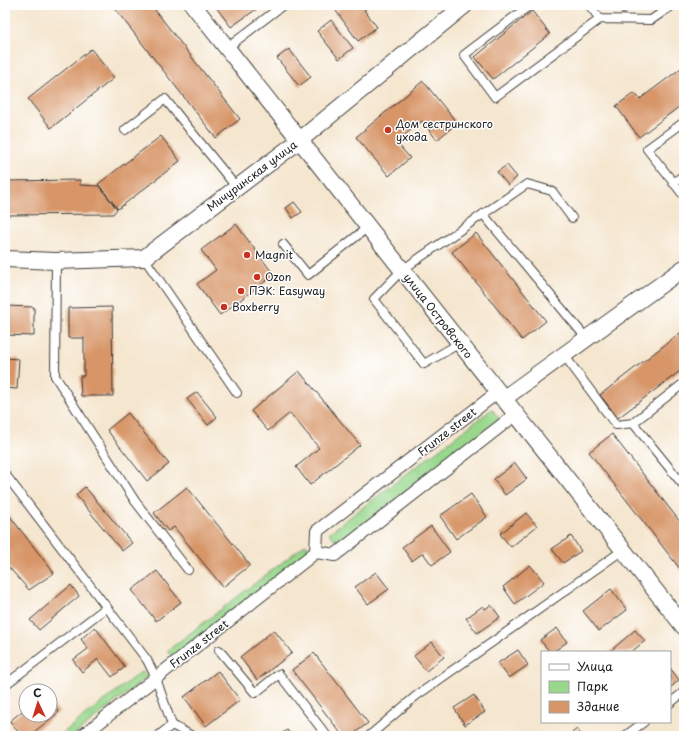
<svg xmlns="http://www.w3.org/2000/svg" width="689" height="741" viewBox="0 0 689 741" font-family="'Playpen Sans',sans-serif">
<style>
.green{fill:#98d78c;stroke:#5a7a54}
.building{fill:#d79568}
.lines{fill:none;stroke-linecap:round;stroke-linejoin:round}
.service-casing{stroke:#3d3a37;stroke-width:10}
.pedestrian-casing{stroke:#3d3a37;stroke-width:14}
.minor-casing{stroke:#3d3a37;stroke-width:18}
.service{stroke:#fff;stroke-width:8}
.pedestrian{stroke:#fff;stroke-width:12}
.minor{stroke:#fff;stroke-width:16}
.poi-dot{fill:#c8321e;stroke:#fff;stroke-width:1.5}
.labels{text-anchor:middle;stroke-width:3;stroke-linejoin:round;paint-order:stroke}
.poi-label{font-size:11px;fill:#1c1c1c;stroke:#fff;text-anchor:start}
.street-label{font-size:11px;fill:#1c1c1c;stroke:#fff}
</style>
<rect width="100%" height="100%" fill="#fff"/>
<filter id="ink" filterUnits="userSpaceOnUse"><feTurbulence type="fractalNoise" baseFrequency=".025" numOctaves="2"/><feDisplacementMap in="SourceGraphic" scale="8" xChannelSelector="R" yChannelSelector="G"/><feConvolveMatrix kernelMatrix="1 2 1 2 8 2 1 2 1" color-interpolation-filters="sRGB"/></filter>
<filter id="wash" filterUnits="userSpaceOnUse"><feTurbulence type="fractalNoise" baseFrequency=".012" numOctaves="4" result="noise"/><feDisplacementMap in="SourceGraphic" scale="16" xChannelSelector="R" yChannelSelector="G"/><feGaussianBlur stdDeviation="0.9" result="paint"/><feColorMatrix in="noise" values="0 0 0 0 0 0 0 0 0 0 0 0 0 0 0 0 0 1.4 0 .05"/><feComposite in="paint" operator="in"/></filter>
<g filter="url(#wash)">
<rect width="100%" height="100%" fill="#f5e6cf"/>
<!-- green -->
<path class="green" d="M 492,409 L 500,420 L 338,543 L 329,533 Z
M 306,544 L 312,551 L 173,658 L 167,651 Z
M 142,671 L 147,677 L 73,736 L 59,736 Z"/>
<g id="blocks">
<!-- building -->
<path class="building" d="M 5,5 L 7,5 L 6,21 L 5,21 Z
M 112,5 L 151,5 L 240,119 L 216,138 Z
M 219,5 L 256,5 L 258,8 L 231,27 L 216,7 Z
M 344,5 L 363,5 L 366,9 L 364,10 L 377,27 L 358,41 L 336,11 Z
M 616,5 L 635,5 L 623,14 Z
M 532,11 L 550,34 L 493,79 L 475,57 Z
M 331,20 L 353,48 L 339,59 L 317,31 Z
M 91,49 L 114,78 L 51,128 L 28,99 Z
M 289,49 L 311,77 L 299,86 L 277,58 Z
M 684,66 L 684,103 L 639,137 L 616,106 L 634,93 L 640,99 Z
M 423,81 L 457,123 L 437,140 L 422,121 L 396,142 L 410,158 L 389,176 L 356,137 Z
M 161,136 L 180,161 L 118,209 L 98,184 Z
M 507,165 L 517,177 L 508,185 L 497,172 Z
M 80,180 L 80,185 L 99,186 L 117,209 L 113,214 L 5,215 L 5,181 Z
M 294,202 L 302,212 L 293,218 L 286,208 Z
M 236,224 L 274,275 L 220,315 L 197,284 L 216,270 L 201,250 Z
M 476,233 L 546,321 L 522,340 L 452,252 Z
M 5,306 L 34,307 L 34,336 L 5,335 Z
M 112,307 L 113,396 L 81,396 L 80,376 L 84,376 L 84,338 L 68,338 L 68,308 Z
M 684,330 L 684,368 L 618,418 L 600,395 Z
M 5,358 L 19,359 L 17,389 L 5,388 Z
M 299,371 L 360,445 L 310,485 L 296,467 L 319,448 L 290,413 L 268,431 L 251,411 Z
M 197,392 L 217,417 L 208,425 L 187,399 Z
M 128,413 L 169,464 L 147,481 L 107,430 Z
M 612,434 L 684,527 L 684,574 L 589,452 Z
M 515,463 L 527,479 L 505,495 L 494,479 Z
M 85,487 L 132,543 L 122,551 L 76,495 Z
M 187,487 L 250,565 L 223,587 L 174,527 L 168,531 L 154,513 Z
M 471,494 L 487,517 L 456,539 L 440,516 Z
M 5,510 L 54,573 L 29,590 L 5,563 Z
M 526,513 L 537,526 L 511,547 L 500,534 Z
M 431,526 L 450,552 L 432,565 L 423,553 L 412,561 L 402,547 Z
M 571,536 L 581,551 L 563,563 L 552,549 Z
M 530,565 L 544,582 L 515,604 L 503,587 Z
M 157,571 L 181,602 L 156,621 L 132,590 Z
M 376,572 L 389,589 L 368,604 L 355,587 Z
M 71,585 L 79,596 L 39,630 L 30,620 Z
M 611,589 L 627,610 L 599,631 L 583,611 Z
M 491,605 L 500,617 L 477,633 L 466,618 L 483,606 L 485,609 Z
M 95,627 L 125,667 L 112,677 L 98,659 L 82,672 L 73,660 L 88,649 L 81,639 Z
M 557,628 L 567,642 L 553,652 L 550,652 L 540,640 Z
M 274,630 L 292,653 L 257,680 L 240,657 Z
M 635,630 L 645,641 L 631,652 L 609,652 Z
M 432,642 L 444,657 L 426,671 L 414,656 Z
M 518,650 L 528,665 L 509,678 L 498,663 Z
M 314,653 L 368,723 L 351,736 L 343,736 L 292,670 Z
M 670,668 L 679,680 L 670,688 Z
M 218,671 L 240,700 L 206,726 L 184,697 Z
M 474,695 L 485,712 L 465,725 L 454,708 Z
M 50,700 L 59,712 L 29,736 L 21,736 L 10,721 L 26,708 L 26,715 L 50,715 Z
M 577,729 L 582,736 L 568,736 Z
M 287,730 L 291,736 L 279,736 Z"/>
</g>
</g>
<g filter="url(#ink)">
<use href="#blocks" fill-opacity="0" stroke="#3d3a37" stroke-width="1"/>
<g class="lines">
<defs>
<path id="service" d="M 530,5 L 464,55 L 495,97 L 600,19 L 589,5
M 600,19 L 651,20 L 673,5
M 227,48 L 283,5
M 684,122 L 647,149 L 684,196
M 125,130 L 165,99 L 237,188
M 673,183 L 684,175
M 483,214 L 587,339
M 283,244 L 308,275 L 368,227
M 144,258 L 237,393
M 56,261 L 55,376 L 135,501 L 188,570
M 460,343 L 424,364 L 374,299 L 402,270 L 527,184 L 552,191 L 572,218
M 564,355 L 616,425 L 633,423 L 684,486
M 633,423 L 684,383
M 5,474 L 147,660 L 156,678 L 172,725 L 192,736
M 219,650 L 255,693 L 279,674 L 327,736
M 5,685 L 107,607
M 670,703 L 684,692
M 158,736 L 172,725
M 369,736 L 416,696 L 623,550
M 625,736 L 644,722"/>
<path id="pedestrian" d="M 316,552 L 317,531 L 498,392
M 82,736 L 316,552 L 335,555 L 516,414"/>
<path id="minor" d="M 193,5 L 684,627
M 5,259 L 56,261 L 144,258 L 300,140 L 465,5
M 503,399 L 684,268"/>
</defs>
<!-- service casing -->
<use href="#service" class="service-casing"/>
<!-- pedestrian casing -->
<use href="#pedestrian" class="pedestrian-casing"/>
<!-- minor casing -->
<use href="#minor" class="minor-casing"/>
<!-- service -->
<use href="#service" class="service"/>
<!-- pedestrian -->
<use href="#pedestrian" class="pedestrian"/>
<!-- minor -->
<use href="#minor" class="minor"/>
</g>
</g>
<!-- markers -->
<g class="poi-dot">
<circle cx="388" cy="130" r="4"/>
<circle cx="247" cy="255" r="4"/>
<circle cx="257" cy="277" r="4"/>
<circle cx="241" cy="291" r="4"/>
<circle cx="224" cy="307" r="4"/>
</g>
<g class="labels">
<!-- poi labels -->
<g class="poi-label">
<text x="396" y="128">Дом сестринского<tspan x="396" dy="13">ухода</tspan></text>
<text x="255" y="259">Magnit</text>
<text x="265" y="281">Ozon</text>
<text x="249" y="295">ПЭК: Easyway</text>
<text x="232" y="311">Boxberry</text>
</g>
<!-- street labels -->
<g class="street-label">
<text transform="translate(252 176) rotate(-37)" y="4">Мичуринская улица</text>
<text transform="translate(438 316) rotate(52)" y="4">улица Островского</text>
<text transform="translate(447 432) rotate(-38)" y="4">Frunze street</text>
<text transform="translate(199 644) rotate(-38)" y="4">Frunze street</text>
</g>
</g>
<!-- margin -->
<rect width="689" height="741" fill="none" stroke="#fff" stroke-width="20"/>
<!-- legend -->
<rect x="541" y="651" width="130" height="72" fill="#ffffff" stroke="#a4a4a4"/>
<rect x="549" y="664" width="20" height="6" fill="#ffffff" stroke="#a4a4a4"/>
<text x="577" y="671" font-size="12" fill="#1c1c1c">Улица</text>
<rect x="549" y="681" width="20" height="12" fill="#98d78c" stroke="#a4a4a4"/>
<text x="577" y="691" font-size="12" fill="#1c1c1c">Парк</text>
<rect x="549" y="701" width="20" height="12" fill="#d79568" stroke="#a4a4a4"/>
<text x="577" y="711" font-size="12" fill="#1c1c1c">Здание</text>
<!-- north arrow -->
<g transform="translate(38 703) rotate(356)"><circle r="19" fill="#ffffff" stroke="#a4a4a4"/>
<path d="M0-3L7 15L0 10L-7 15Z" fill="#c8321e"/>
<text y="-6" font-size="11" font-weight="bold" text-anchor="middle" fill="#1c1c1c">С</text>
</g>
</svg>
